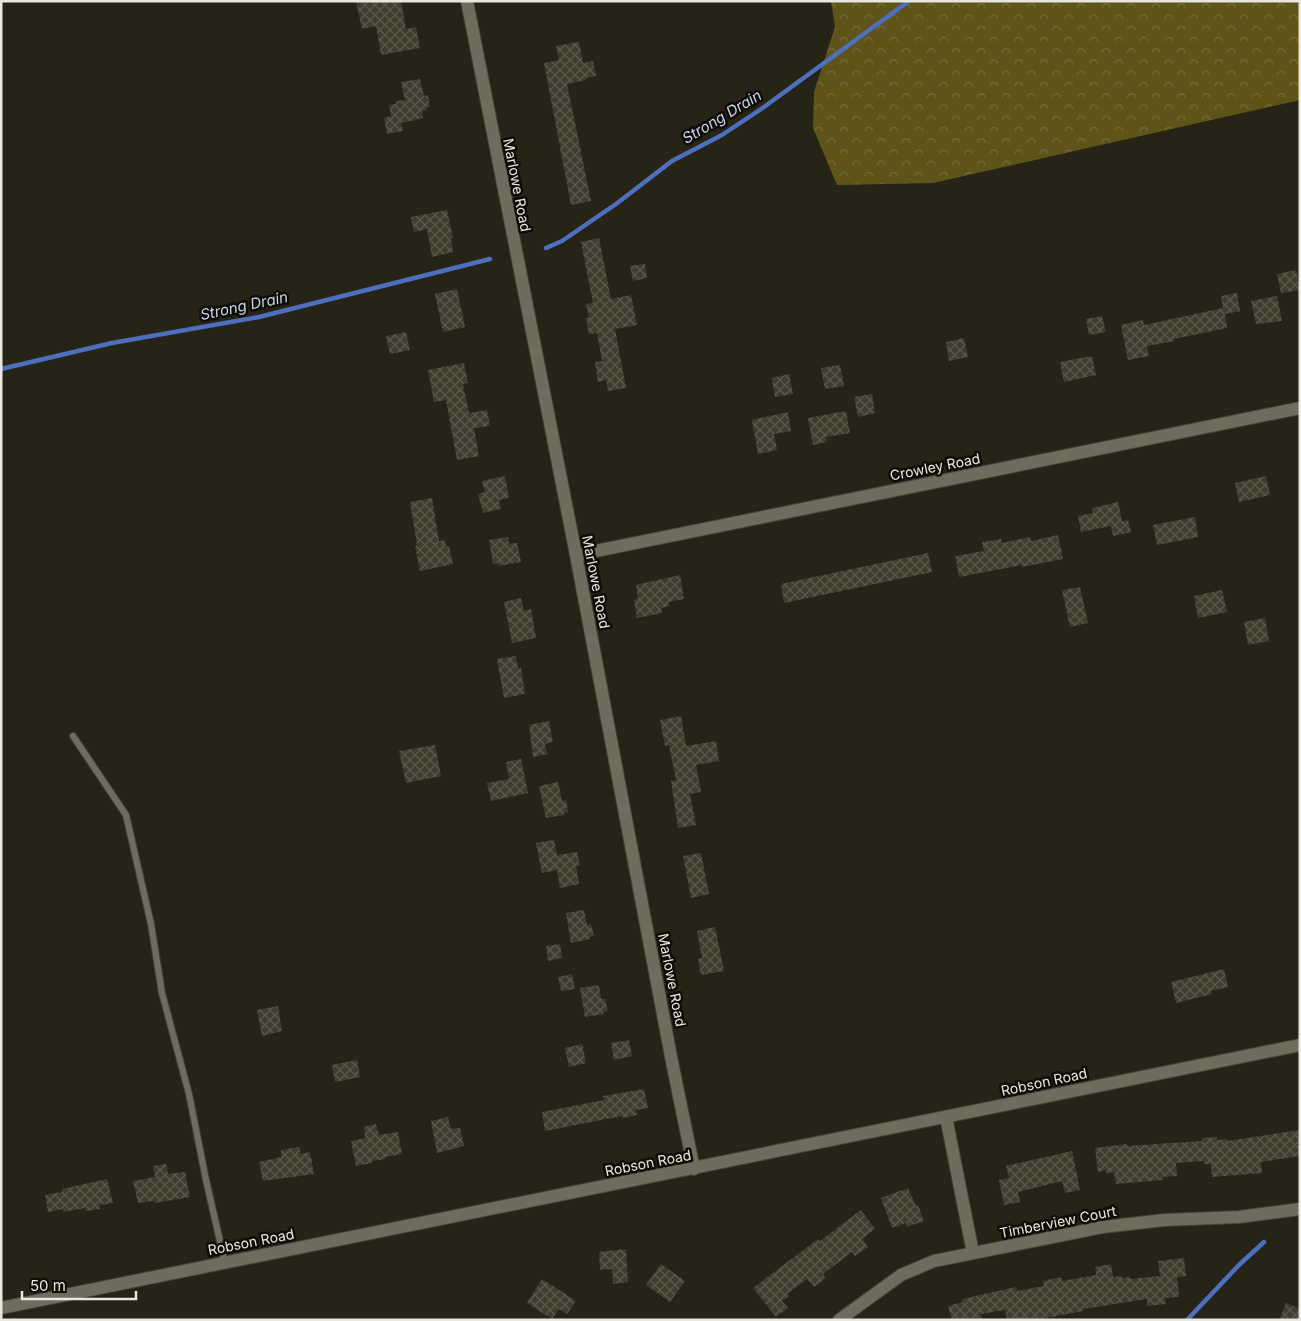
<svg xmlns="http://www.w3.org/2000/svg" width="1301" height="1321" viewBox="0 0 1301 1321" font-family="Inter,sans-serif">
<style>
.forest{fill:url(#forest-crowns)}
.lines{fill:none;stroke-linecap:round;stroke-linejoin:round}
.stream{stroke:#4e6ebe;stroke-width:4.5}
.building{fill:url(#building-cross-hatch)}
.service-casing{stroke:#434138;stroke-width:8}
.minor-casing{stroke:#434138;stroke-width:14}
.service{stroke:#6e6c5c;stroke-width:6}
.minor{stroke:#6e6c5c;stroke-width:12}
.labels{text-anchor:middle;stroke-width:5;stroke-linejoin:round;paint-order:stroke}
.street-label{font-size:14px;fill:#e9e7de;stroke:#0e0d08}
.water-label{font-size:15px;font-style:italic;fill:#cad4ea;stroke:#0e0d08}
</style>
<defs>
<pattern id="forest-crowns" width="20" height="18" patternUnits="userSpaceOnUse" patternTransform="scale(1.25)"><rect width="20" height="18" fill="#5e5419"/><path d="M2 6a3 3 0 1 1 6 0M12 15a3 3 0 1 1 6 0" fill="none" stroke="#756d3a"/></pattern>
<pattern id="building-cross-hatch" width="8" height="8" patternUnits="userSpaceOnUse" patternTransform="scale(1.25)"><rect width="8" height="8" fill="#3f3d2e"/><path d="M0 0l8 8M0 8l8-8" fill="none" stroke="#5b594c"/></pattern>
</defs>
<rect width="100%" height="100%" fill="#262417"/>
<!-- forest -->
<path class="forest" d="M 831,1 L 1300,1 L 1300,100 L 933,183 L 837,185 L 813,128 L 814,92 L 835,27 Z"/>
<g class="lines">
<!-- stream -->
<path class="stream" d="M 546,248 L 562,241 L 616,204 L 672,161 L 722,135 L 764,107 L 909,1
M 1,369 L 112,343 L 259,317 L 490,259
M 1187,1320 L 1239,1265 L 1264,1242"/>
</g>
<!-- building -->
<path class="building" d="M 356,1 L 401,1 L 406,29 L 416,27 L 420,48 L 381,55 L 376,26 L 362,29 Z
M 579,42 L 583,63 L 593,61 L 596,76 L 586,78 L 586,80 L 567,84 L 591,201 L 571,205 L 544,63 L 559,60 L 556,46 Z
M 420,79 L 424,96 L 428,95 L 430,107 L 426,107 L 427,110 L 422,111 L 423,118 L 401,123 L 403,131 L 387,134 L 384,118 L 391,116 L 389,105 L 396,104 L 396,101 L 405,100 L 401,82 Z
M 447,210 L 453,238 L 451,238 L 453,252 L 432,257 L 427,229 L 414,232 L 411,217 Z
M 599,238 L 611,299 L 631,295 L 637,325 L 615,329 L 626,388 L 608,391 L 606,380 L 598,382 L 595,362 L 602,361 L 597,333 L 589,334 L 586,318 L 589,317 L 586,304 L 593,303 L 581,242 Z
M 645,264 L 647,278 L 633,281 L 630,266 Z
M 1296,270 L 1300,290 L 1281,293 L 1277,274 Z
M 457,289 L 465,327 L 443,332 L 435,294 Z
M 1237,293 L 1240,311 L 1225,314 L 1227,328 L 1174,339 L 1175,341 L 1147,346 L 1149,356 L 1128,360 L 1121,325 L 1143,320 L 1144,325 L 1223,308 L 1221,296 Z
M 1277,296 L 1282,321 L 1256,324 L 1251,301 Z
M 1102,316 L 1106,332 L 1089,335 L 1086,319 Z
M 406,332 L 410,350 L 390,354 L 386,336 Z
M 964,338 L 968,357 L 949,361 L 946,342 Z
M 1092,356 L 1096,375 L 1064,382 L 1060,362 Z
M 464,363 L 468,383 L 463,384 L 469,413 L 487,410 L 490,426 L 474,428 L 479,456 L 457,460 L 446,400 L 434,402 L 428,370 Z
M 840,365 L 844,386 L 825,389 L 821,368 Z
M 789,374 L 793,394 L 775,397 L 772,378 Z
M 872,394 L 875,413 L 858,417 L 854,397 Z
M 846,411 L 850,433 L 826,437 L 827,442 L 813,445 L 808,418 Z
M 788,412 L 791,431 L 774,434 L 777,450 L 758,454 L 752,420 Z
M 505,476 L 509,498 L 499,500 L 501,509 L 483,513 L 478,494 L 485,492 L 482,481 Z
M 1266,476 L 1270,495 L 1239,502 L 1235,483 Z
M 432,498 L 439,541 L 445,540 L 446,547 L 449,546 L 453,564 L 420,571 L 415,546 L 417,545 L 410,502 Z
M 1118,502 L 1122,521 L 1128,520 L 1131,532 L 1113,536 L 1111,526 L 1081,532 L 1078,516 L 1093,513 L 1092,508 Z
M 1195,517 L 1198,537 L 1157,545 L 1153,525 Z
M 1058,535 L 1063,559 L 1022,567 L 1022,565 L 959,577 L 955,556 L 984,551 L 982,542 L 1001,539 L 1002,543 L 1030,537 L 1031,541 Z
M 508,537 L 509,544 L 517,543 L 521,562 L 499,566 L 498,563 L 493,564 L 489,540 Z
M 928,553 L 932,572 L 784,603 L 781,584 Z
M 680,575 L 684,599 L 669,602 L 669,606 L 661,608 L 662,613 L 637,618 L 634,600 L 638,599 L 636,585 Z
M 1080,587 L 1088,623 L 1070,627 L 1062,590 Z
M 1222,590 L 1227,612 L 1198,618 L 1194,596 Z
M 521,598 L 524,611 L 531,609 L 536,638 L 512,643 L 504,602 Z
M 1265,618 L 1269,641 L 1248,645 L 1244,622 Z
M 516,656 L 518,669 L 521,668 L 525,694 L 504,698 L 497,659 Z
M 681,716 L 686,746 L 716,741 L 719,761 L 696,765 L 701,792 L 690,794 L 696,825 L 678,828 L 671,781 L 676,780 L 669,745 L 665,746 L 660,720 Z
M 549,721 L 553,742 L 545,744 L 547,754 L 533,757 L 529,725 Z
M 435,745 L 441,776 L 406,783 L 399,751 Z
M 521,759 L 528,793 L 491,801 L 487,783 L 509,779 L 506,762 Z
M 558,782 L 562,801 L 566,800 L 568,812 L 564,813 L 564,815 L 546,818 L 539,786 Z
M 554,840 L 557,855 L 577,852 L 580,866 L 576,866 L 579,884 L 560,888 L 557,870 L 542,873 L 536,843 Z
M 701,853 L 709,894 L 691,898 L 683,856 Z
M 584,910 L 587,925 L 591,924 L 594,936 L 589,937 L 590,939 L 571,943 L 566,913 Z
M 715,927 L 724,971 L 701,975 L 698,959 L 702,958 L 697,931 Z
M 560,944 L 562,958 L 548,961 L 546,946 Z
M 1224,969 L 1228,987 L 1211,991 L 1212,994 L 1176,1003 L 1171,982 Z
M 572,974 L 575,989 L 561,991 L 558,977 Z
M 599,985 L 601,999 L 605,999 L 608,1011 L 603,1012 L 604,1014 L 585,1017 L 580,988 Z
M 278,1006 L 282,1031 L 262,1036 L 257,1010 Z
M 629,1040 L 632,1056 L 614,1060 L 611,1043 Z
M 582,1044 L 586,1063 L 569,1067 L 565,1048 Z
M 357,1060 L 360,1077 L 335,1082 L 332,1065 Z
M 644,1089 L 648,1108 L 636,1110 L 637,1115 L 623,1118 L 622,1116 L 545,1131 L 542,1112 L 604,1100 L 603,1096 Z
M 448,1117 L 451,1129 L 460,1128 L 464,1146 L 437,1153 L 431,1121 Z
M 376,1124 L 379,1135 L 398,1132 L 402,1154 L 385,1157 L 386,1159 L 372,1161 L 372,1163 L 356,1166 L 351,1141 L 365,1138 L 364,1127 Z
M 1300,1130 L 1300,1156 L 1261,1162 L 1262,1173 L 1212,1177 L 1211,1164 L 1204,1164 L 1204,1161 L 1176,1163 L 1177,1176 L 1162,1177 L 1163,1180 L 1116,1184 L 1114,1172 L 1106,1173 L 1106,1170 L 1098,1172 L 1095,1148 L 1127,1144 L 1127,1146 L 1202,1141 L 1202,1138 L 1217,1137 L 1217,1140 L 1227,1139 L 1227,1141 Z
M 299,1147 L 301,1154 L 310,1152 L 314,1174 L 263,1181 L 259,1162 L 281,1157 L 281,1150 Z
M 1072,1151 L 1080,1190 L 1065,1193 L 1062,1181 L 1018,1192 L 1020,1202 L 1004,1205 L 999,1180 L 1009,1178 L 1006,1166 Z
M 166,1164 L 168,1174 L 185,1172 L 190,1197 L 155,1203 L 154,1201 L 138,1203 L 133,1181 L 155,1177 L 153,1166 Z
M 107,1179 L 113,1203 L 100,1205 L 100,1209 L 86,1211 L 85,1208 L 63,1212 L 63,1209 L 48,1212 L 45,1195 L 62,1192 L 62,1189 Z
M 908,1188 L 916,1206 L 918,1205 L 924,1221 L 907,1227 L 906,1223 L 892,1228 L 881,1198 Z
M 861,1210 L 875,1229 L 862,1239 L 868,1247 L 855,1256 L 852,1252 L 823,1274 L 826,1278 L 814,1287 L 807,1279 L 787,1294 L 789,1296 L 782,1301 L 788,1308 L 776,1317 L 753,1288 L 818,1239 L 820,1241 Z
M 626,1249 L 628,1282 L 613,1284 L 612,1269 L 600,1270 L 599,1252 Z
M 1184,1258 L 1186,1276 L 1177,1277 L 1179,1297 L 1165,1298 L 1166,1304 L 1147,1306 L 1147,1299 L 1083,1309 L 1083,1311 L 1036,1320 L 1007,1320 L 1005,1310 L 981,1314 L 982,1320 L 952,1320 L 948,1306 L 963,1302 L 962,1299 L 1016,1287 L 1017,1291 L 1044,1286 L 1043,1281 L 1061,1277 L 1062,1281 L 1096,1275 L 1095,1267 L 1111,1264 L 1113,1277 L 1122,1276 L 1122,1278 L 1130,1277 L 1130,1279 L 1160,1276 L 1158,1261 Z
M 661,1264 L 685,1281 L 670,1302 L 646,1285 Z
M 542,1279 L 576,1301 L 567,1314 L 559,1309 L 552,1319 L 527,1303 Z
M 1286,1303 L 1300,1309 L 1300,1320 L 1279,1320 Z"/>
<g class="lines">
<defs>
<path id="service" d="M 73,736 L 126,815 L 151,924 L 162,993 L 189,1094 L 206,1180 L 225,1263"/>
<path id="minor" d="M 467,1 L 576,555 L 672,1062 L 694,1169
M 576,555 L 1300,408
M 946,1117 L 973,1253
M 1,1308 L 1300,1045
M 839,1320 L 901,1275 L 934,1261 L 1103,1227 L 1164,1220 L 1239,1217 L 1300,1209"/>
</defs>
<!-- service casing -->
<use href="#service" class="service-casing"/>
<!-- minor casing -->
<use href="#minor" class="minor-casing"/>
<!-- service -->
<use href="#service" class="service"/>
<!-- minor -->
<use href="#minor" class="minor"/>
</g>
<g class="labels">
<!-- street labels -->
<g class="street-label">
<text transform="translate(517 185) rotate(79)" y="5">Marlowe Road</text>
<text transform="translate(935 467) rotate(-11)" y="5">Crowley Road</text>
<text transform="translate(596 582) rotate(79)" y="5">Marlowe Road</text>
<text transform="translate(672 980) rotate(79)" y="5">Marlowe Road</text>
<text transform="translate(1044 1082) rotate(-12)" y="5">Robson Road</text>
<text transform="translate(648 1163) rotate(-11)" y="5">Robson Road</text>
<text transform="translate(1058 1222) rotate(-11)" y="5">Timberview Court</text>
<text transform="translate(251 1242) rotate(-11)" y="5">Robson Road</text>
</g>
<!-- water labels -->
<g class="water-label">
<text transform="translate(722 117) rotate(-31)" y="5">Strong Drain</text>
<text transform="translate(244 306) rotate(-12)" y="5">Strong Drain</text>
</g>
</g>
<!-- border -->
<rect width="1301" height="1321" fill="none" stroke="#e9e7de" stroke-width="5"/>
<!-- scale -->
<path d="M22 1291v8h114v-8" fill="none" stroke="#e9e7de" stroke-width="2.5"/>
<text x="30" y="1291" font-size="15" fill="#e9e7de" stroke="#0e0d08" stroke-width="4" paint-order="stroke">50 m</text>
</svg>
